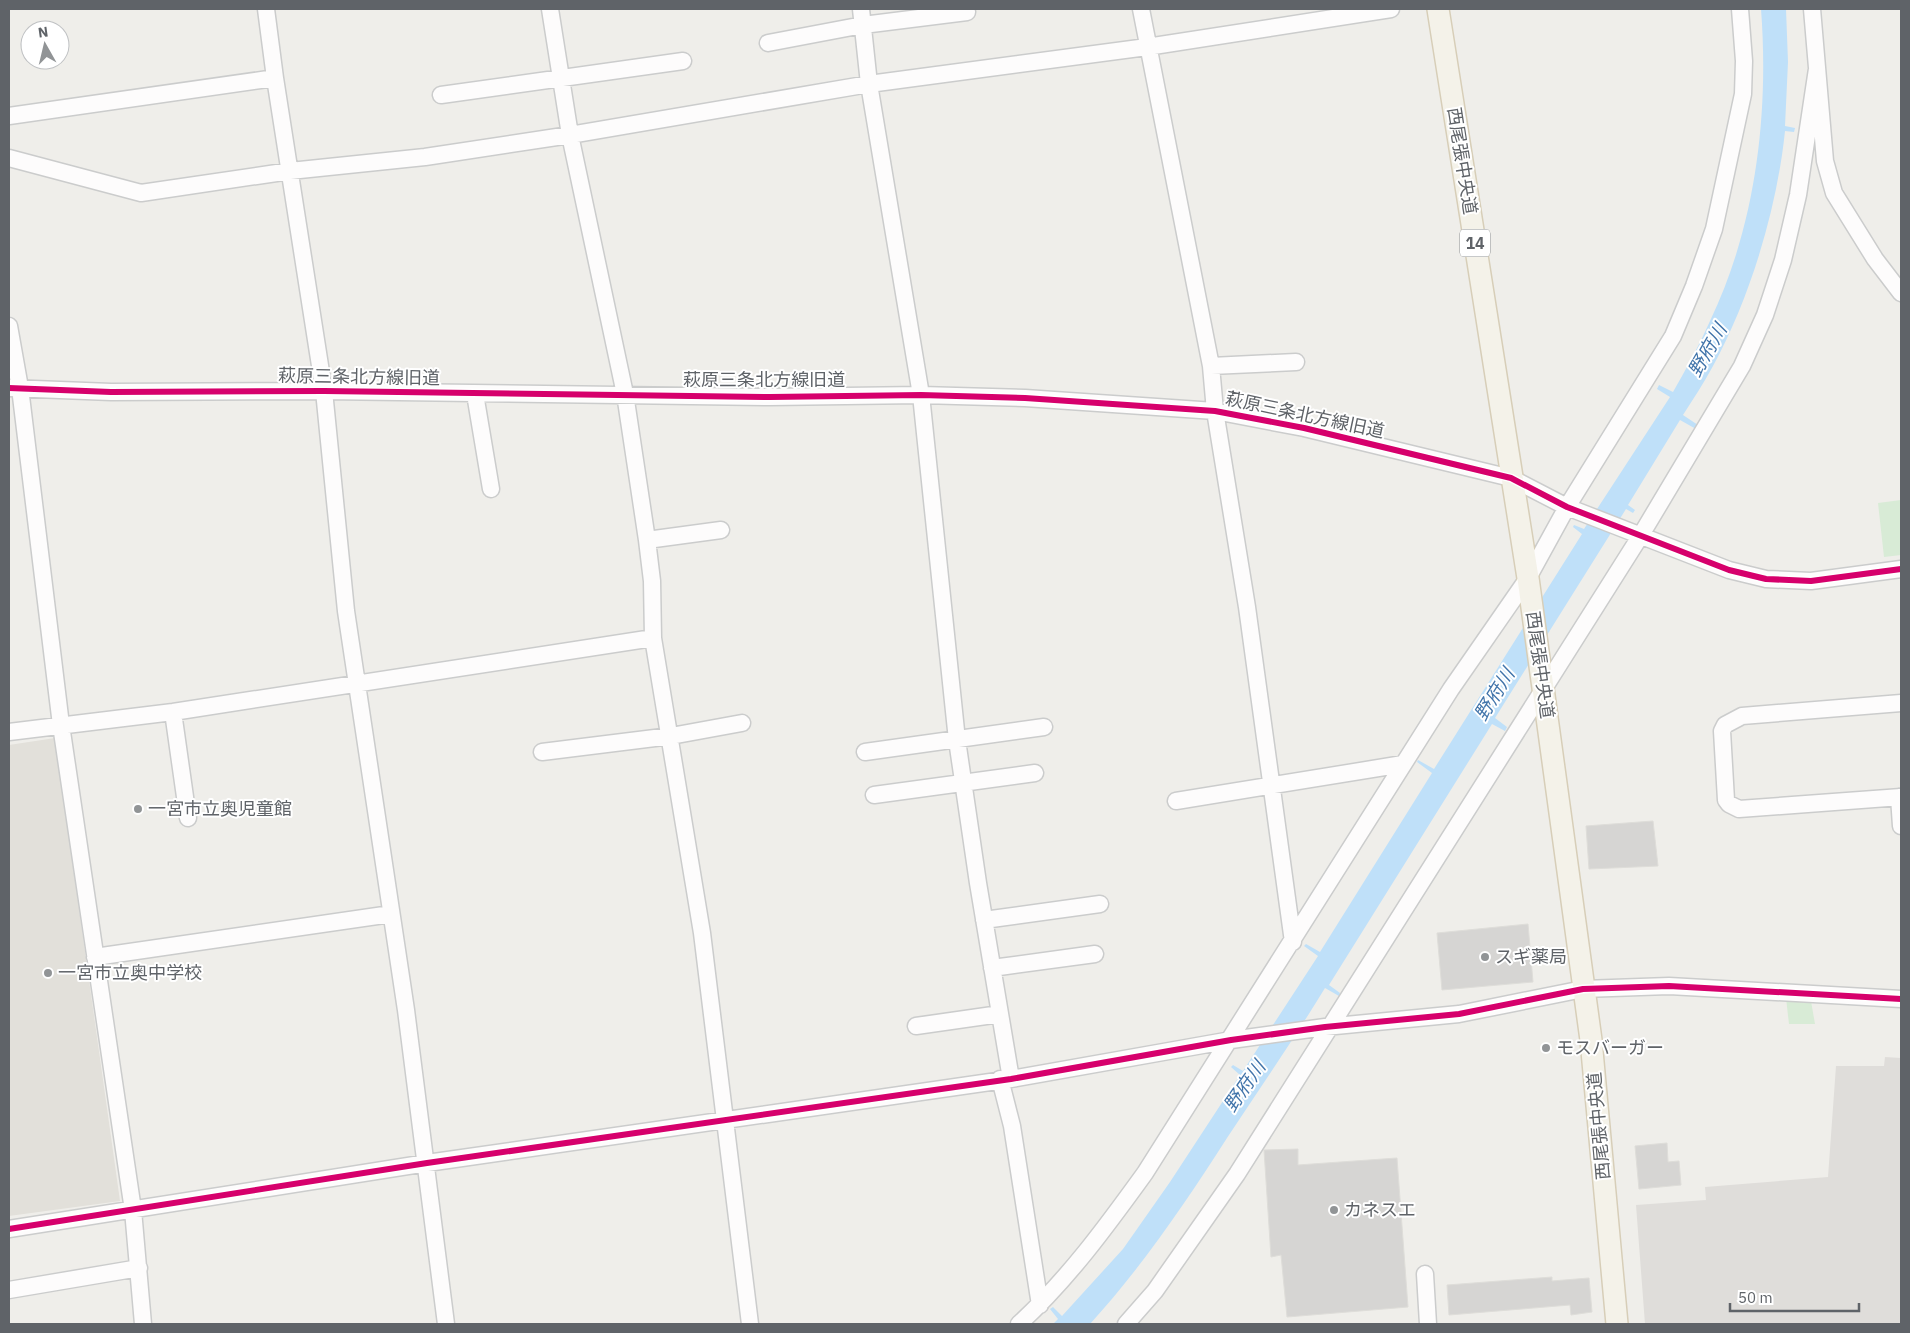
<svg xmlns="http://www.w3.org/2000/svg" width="1910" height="1333" viewBox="0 0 1910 1333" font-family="'IBM Plex Sans','Noto Sans JP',sans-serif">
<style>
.industrial{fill:#dfddda}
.education{fill:#e2e0da}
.green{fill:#d8ebd6}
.water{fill:#bfe0f9}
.building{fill:#d6d5d3;stroke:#deddd9}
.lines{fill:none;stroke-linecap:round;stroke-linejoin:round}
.minor-casing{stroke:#cbcccc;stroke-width:19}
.major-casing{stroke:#d7ceb8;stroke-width:24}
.minor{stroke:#fdfcfc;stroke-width:16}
.major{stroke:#f4f2e9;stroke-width:21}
.cycleway-casing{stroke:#fff;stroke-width:9}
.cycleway{stroke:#d6006c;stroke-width:6}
.poi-dot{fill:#919496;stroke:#fff;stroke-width:2}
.labels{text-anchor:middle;stroke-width:4;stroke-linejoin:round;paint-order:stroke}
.shield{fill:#fff;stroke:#8f9295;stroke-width:1}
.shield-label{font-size:16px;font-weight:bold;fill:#5f6368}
.street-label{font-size:18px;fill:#5f6368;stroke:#fff}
.poi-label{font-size:18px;fill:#5f6368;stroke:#fff;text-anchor:start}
.water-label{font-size:19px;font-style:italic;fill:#4174aa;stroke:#fff}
</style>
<rect width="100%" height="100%" fill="#efeeea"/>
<!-- industrial -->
<path class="industrial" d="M 1885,1057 L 1901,1058 L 1901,1324 L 1645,1324 L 1636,1205 L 1706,1200 L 1705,1187 L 1828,1177 L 1836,1066 L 1884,1066 Z"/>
<!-- education -->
<path class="education" d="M 55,738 L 120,1201 L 9,1216 L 9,745 Z"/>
<!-- green -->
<path class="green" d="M 1901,500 L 1901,555 L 1884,557 L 1878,503 Z
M 1786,998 L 1811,1001 L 1815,1024 L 1789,1024 Z"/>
<!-- water -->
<path class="water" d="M 1761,9 L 1786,9 L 1788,62 L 1785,126 L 1795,128 L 1794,132 L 1785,131 C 1777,209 1750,298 1713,366 C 1704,383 1693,399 1683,415 L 1698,425 L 1696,429 L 1680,420 L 1628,505 L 1635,510 L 1633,513 L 1626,509 L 1495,718 L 1507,727 L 1505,731 L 1492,724 L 1329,985 L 1340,993 L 1339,996 L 1325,988 C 1294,1039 1260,1088 1227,1138 C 1186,1202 1142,1267 1090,1324 L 1053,1324 L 1058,1319 L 1050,1309 L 1053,1307 L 1062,1316 L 1123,1249 L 1170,1182 L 1240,1075 L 1231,1067 L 1233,1065 L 1243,1071 L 1318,956 L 1304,946 L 1306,944 L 1320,952 L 1432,773 L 1417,762 L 1418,760 L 1434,769 L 1582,534 L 1573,527 L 1574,525 L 1584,529 L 1670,397 L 1657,389 L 1659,385 L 1673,392 C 1686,369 1699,346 1710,321 C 1756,225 1769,114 1761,9 Z"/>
<!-- building -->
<path class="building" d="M 1653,821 L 1658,866 L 1589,869 L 1586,826 Z
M 1528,924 L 1533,982 L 1442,990 L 1437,933 Z
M 1667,1143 L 1668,1162 L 1679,1161 L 1681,1185 L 1639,1189 L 1635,1146 Z
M 1298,1149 L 1298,1165 L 1397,1158 L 1408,1307 L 1287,1317 L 1281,1255 L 1271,1257 L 1264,1150 Z
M 1552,1277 L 1552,1281 L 1589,1278 L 1592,1312 L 1571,1315 L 1570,1305 L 1449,1315 L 1447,1285 Z"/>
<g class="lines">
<defs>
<path id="minor" d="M 266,9 L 275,78 L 324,391 L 346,611 L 406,1010 L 446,1324
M 550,9 L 570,135 L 625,394 L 647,540 L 652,581 L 653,638 L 702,933 L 750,1324
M 861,9 L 869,84 L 921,395 L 957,740 L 978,883 L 1011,1079
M 1141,9 L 1211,366 L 1215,411 L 1247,607 L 1293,942
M 1812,9 L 1825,161 L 1834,193 L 1875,259 L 1901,293
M 768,43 L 863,25 L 967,12
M 441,95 L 683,61
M 9,116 L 275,78
M 9,158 L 141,193 L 290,171 L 425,157 L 570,135 L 869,84 L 1147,47 L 1391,9
M 9,326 L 20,388 L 61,725 L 133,1210 L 143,1324
M 1211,366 L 1296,362
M 9,388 L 111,392 L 324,391 L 770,397 L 921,395 L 1025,398 L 1215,411 L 1304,428 L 1511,478 L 1567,507 L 1729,570 L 1766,579 L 1811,581 L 1901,569
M 475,394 L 491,489
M 647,540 L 721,530
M 1901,703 L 1742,716 L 1725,725 L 1722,731 L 1726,800 L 1729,804 L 1739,809 L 1901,797
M 173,712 L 188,818
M 9,732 L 173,712 L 653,638
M 542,752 L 671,736 L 742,723
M 865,752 L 1044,727
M 874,795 L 1035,773
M 1899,797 L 1901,826
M 1176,801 L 1403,764
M 984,920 L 1100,904
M 95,957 L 391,914
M 992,968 L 1095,954
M 916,1026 L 1000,1014
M 1000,1079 L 1012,1126 L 1040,1305
M 9,1229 L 427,1163 L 1011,1079 L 1231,1040 L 1325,1027 L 1459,1014 L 1583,989 L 1669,986 L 1901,999
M 1425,1274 L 1428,1324
M 9,1290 L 139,1268
M 1019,1324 C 1068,1279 1106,1227 1145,1173 L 1451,689 L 1528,578 L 1567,507 L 1673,336 L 1694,286 L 1714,229 L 1743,94 L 1744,61 L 1740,9
M 1126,1324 L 1155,1291 L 1237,1174 L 1641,535 L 1742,366 L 1765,315 L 1783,260 L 1798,195 L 1817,69"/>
<path id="major" d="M 1438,9 L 1528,578 L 1591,1040 L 1617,1324"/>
</defs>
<!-- minor casing -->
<use href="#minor" class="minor-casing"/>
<!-- major casing -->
<use href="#major" class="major-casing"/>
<!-- minor -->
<use href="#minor" class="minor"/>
<!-- major -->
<use href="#major" class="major"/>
<defs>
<path id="cycleway" d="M 9,388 L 111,392 L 324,391 L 770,397 L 921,395 L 1025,398 L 1215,411 L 1304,428 L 1511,478 L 1567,507 L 1729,570 L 1766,579 L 1811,581 L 1901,569
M 9,1229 L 427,1163 L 1011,1079 L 1231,1040 L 1325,1027 L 1459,1014 L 1583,989 L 1669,986 L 1901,999"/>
</defs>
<!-- cycleway casing -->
<use href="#cycleway" class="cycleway-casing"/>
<!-- cycleway -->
<use href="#cycleway" class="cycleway"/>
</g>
<!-- markers -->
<g class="poi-dot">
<circle cx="138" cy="809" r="5"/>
<circle cx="1485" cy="957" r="5"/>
<circle cx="48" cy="973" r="5"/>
<circle cx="1546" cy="1048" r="5"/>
<circle cx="1334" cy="1210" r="5"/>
</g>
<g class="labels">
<!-- shield labels -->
<rect class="shield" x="1460" y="229.5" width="30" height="27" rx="4"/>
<g class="shield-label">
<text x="1475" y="249">14</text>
</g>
<!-- street labels -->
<g class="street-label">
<text transform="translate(1462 161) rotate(81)" y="6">西尾張中央道</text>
<text transform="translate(359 377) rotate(1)" y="6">萩原三条北方線旧道</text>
<text x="764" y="386">萩原三条北方線旧道</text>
<text transform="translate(1305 415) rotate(12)" y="6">萩原三条北方線旧道</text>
<text transform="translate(1540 665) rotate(82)" y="6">西尾張中央道</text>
<text transform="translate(1599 1126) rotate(-95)" y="6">西尾張中央道</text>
</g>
<!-- poi labels -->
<g class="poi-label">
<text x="148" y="815">一宮市立奥児童館</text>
<text x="1495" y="963">スギ薬局</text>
<text x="58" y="979">一宮市立奥中学校</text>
<text x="1556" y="1054">モスバーガー</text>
<text x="1344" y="1216">カネスエ</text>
</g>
<!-- water labels -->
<g class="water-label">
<text transform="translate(1707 350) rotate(-60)" y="7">野府川</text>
<text transform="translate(1494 694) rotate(-58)" y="7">野府川</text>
<text transform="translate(1244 1086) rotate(-55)" y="7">野府川</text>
</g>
</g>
<!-- border -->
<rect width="1910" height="1333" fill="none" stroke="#5f6368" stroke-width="20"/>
<!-- north arrow -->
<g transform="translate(45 45) rotate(352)"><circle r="24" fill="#ffffff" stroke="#bfc1c3"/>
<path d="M0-4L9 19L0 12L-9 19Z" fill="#919496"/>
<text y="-8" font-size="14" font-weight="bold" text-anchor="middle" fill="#5f6368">N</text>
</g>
<!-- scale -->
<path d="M1730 1303v8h129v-8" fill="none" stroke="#5f6368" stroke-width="2.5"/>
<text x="1738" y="1303" font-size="15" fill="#5f6368" stroke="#ffffff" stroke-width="4" paint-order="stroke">50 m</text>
</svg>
